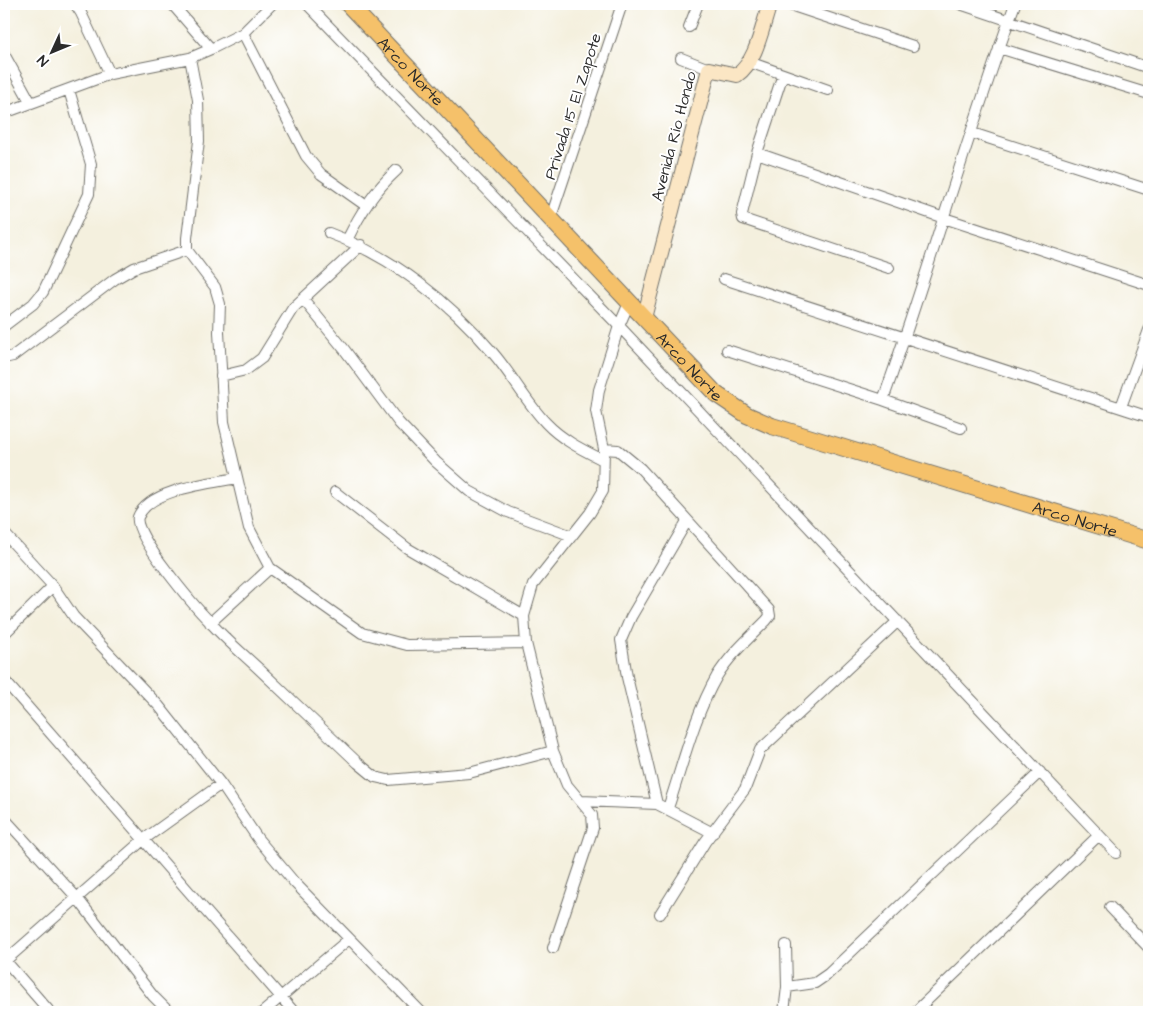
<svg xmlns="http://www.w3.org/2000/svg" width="1153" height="1016" viewBox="0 0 1153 1016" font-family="'Architects Daughter',sans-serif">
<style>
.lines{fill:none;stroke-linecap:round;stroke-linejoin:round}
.street-casing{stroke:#71706a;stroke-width:12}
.secondary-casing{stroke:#71706a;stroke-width:16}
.primary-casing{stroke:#71706a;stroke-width:18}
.street{stroke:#fff;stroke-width:10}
.secondary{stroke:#fbe6c4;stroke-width:14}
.primary{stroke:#f5c16b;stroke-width:16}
.labels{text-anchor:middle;stroke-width:4;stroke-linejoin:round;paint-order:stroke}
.street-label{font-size:16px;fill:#2b2b2b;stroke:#fff}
</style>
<rect width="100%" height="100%" fill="#fff"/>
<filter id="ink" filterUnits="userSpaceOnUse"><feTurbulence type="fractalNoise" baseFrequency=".02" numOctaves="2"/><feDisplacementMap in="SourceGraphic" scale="10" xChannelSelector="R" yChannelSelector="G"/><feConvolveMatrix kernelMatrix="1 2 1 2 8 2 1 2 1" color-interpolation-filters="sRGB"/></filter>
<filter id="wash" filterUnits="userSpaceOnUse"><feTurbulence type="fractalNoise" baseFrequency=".0096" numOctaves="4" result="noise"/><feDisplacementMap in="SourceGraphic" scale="20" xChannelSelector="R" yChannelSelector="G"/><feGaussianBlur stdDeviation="1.12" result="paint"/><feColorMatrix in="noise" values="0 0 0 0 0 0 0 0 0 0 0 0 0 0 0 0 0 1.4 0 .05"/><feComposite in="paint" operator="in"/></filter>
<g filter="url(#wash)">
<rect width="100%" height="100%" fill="#f4f0de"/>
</g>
<g filter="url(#ink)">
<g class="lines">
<defs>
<path id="street" d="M 75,4 L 81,13 L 110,74
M 172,4 L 211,49
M 307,4 L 619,326 L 1116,853
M 787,4 L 913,46
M 960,4 L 1149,68
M 689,27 L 698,4
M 243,33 L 306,156 L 321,174 L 365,205
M 999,48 L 1149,94
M 4,54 L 31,103
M 190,58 L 198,100 L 199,141 L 187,238 L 187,250 L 215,287 L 220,304 L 219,332 L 224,422 L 249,528 L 270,568 L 362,633 L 407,645 L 526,643
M 681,58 L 709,69
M 749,62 L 828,90
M 783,74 L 757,153 L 742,214 L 743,219 L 889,268
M 4,113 L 110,74 L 190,58 L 211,49 L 243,33 L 272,4
M 972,133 L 1149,190
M 757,153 L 944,218 L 1149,285
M 551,217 L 622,4
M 329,233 C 393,257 449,301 493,353 C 512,375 526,402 546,423 C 562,440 583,450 603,460
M 347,240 C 361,212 374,191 397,170
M 724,279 L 1149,417
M 303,299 L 344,349 L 399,423 L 436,462 L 469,491 L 508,512 L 572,536
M 4,326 L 33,304 L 43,292 L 89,194 L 91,164 L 69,90
M 727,350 L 883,400 L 961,428
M 4,358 L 13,356 L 115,279 L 134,268 L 187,250
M 221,376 L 246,370 L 262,358 L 293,308 L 361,245
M 883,400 C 930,269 967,134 1015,4
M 1121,407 L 1149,330
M 604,449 L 618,450 L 641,469 L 769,610 L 770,616 L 766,621 C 749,638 730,655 717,676 C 694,716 683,764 668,808
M 237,478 C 211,483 149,489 138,517 C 132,534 196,608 210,622 C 225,639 243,654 259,669 C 292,700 325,732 358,763 L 375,777 L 388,780 L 469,773 L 553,751
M 335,492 L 407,548 L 524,616
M 4,533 L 53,586 L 74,617 L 159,706 L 221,784 L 258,839 L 294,882 L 421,1012
M 210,623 L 270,568
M 4,634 L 53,586
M 4,680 L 294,1012
M 581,801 L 657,804 L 713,833
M 657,804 L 627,677 L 621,640 L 631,617 L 687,521
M 4,818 L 78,899 L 153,996 L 169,1012
M 1110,907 L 1149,948
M 660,914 L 705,842 L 745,789 L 760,750 L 898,621
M 553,948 L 593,828 L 592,815 L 567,785 L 553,751 L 526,643 L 524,616 L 533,585 L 590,513 L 603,491 L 604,449 L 596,411 L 599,390 L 619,326 L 629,303
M 4,959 L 50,1012
M 5,961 L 143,840 L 221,784
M 787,987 L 815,983 L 828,974 L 1040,772
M 263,1012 L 349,939
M 784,1012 L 787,987 L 786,945
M 915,1012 L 1099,835"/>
<path id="secondary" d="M 644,318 L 709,69 L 737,75 C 757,61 762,26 770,4"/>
<g id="primary">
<path id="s1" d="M 348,4 L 716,394 L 747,415 L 772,426 L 1149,541"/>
</g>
</defs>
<!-- street casing -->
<use href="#street" class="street-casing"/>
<!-- secondary casing -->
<use href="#secondary" class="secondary-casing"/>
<!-- primary casing -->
<use href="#primary" class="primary-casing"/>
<!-- street -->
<use href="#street" class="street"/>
<!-- secondary -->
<use href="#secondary" class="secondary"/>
<!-- primary -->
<use href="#primary" class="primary"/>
</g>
</g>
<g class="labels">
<!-- street labels -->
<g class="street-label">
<text dy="6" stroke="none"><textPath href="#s1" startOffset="92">Arco Norte</textPath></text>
<text transform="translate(572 106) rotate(-72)" y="6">Privada 15 El Zapote</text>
<text transform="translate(673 136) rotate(-75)" y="6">Avenida Río Hondo</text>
<text dy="6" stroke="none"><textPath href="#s1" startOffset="498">Arco Norte</textPath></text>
<text dy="6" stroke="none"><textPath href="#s1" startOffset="918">Arco Norte</textPath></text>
</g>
</g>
<!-- margin -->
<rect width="1153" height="1016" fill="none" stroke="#fff" stroke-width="20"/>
<!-- north arrow -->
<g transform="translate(52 52) rotate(226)" stroke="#ffffff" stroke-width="4" paint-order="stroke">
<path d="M0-4L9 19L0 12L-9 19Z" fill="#2b2b2b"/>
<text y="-8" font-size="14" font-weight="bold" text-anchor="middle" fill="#2b2b2b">N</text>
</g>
</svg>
